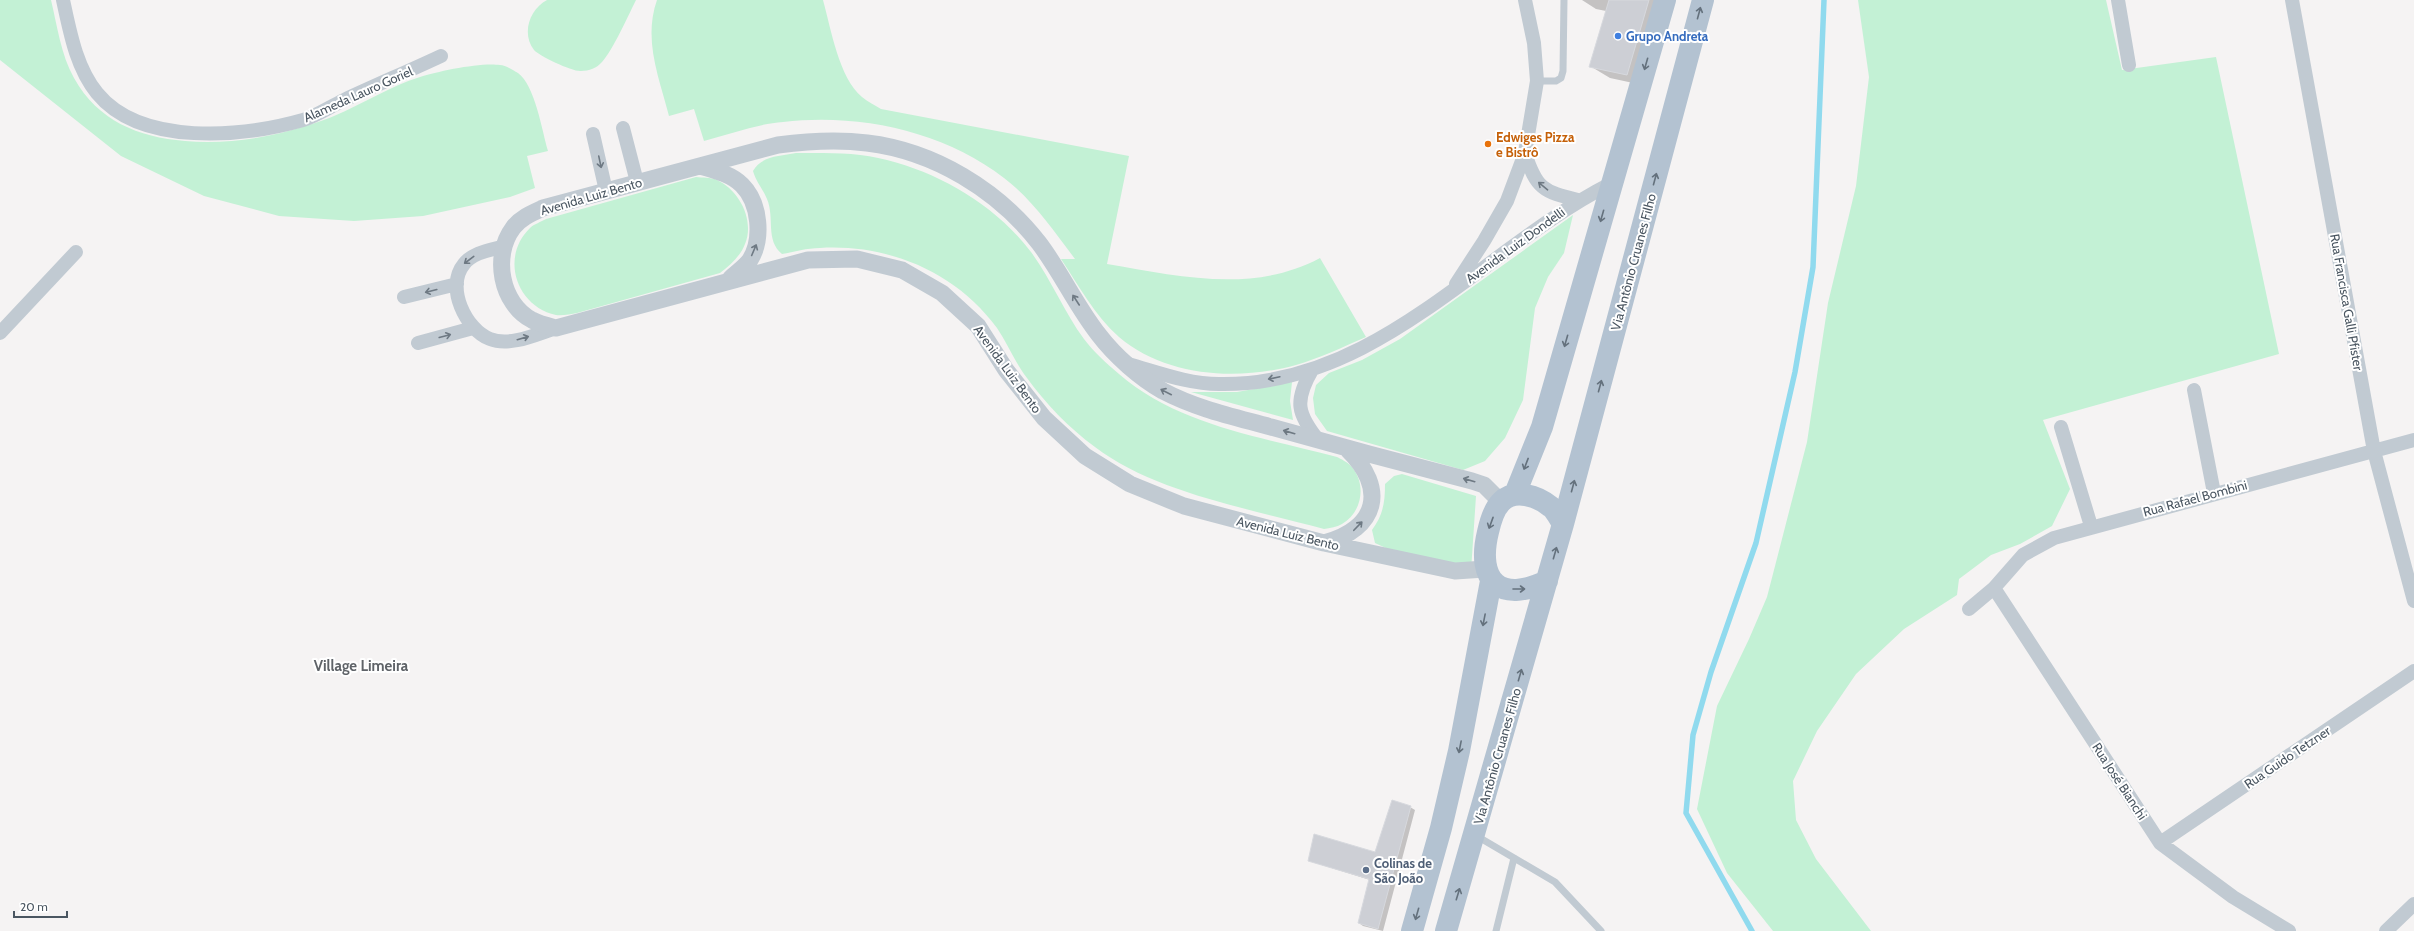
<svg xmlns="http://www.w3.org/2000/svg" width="2414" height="931" viewBox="0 0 2414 931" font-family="Cabin,sans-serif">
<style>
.green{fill:#c3f1d5}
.shadow{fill:#0003}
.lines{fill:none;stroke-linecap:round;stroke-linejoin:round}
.stream{stroke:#90daee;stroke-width:5.5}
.building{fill:#cdcfd5;stroke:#d7d9de}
.service{stroke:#c1cad2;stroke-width:7}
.minor{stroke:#c1cad2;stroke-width:14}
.tertiary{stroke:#c1cad2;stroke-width:17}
.primary{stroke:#b3c2d1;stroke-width:22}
.oneway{stroke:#64717d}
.oneway2{stroke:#6e7983}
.shop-dot{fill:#3f7fe0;stroke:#fff;stroke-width:1.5}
.food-dot{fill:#e8710a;stroke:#fff;stroke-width:1.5}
.service-dot{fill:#5c6f8a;stroke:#fff;stroke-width:1.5}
.labels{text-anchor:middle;stroke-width:4;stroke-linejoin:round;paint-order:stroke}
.shop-label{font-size:13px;font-weight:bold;fill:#366cbe;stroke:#fff;text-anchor:start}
.street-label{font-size:13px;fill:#4a5661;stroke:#fff}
.food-label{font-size:13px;font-weight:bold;fill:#c56008;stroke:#fff;text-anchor:start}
.service-label{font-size:13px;font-weight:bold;fill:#4e5e75;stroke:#fff;text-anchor:start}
.quarter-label{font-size:15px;font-weight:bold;fill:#5f6368;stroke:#fff}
</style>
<rect width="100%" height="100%" fill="#f5f3f3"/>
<!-- green -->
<path class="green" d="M 0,0 L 51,0 C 57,25 61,55 74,78 C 98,121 138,137 185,141 C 218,144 255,140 288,131 C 303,127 320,122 334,116 C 363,104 390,86 420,77 C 438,71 482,62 500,65 C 505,65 513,70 518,73 C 535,85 542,131 548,151 L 527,156 L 535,188 L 510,197 L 423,216 L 354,221 L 279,216 L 204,196 L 121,156 L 0,60 Z
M 547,0 L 636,0 C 628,16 613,50 602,62 C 597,68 589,71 581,71 C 573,72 539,56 534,50 C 521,33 530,9 547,0 Z
M 657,0 L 823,0 C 831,29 839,78 862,97 C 868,102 875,105 881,109 L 1129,156 L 1107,264 C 1178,276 1253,294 1320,258 L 1366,337 C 1343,347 1320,358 1296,365 C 1238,381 1166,377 1119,337 C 1095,316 1079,286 1061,259 L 1075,259 C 1054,231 1032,199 1004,178 C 943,131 859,113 783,122 C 757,124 730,134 704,141 L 694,109 L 669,116 C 659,77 643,40 657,0 Z
M 1858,0 L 2106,0 L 2122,70 L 2216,57 L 2279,354 L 2043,420 L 2070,489 L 2052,526 L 2020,544 L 1991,555 L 1959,579 L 1957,595 L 1904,629 L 1856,674 L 1817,731 L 1793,781 L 1796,820 L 1816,859 L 1871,931 L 1773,931 L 1727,873 L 1697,809 L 1717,706 L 1749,639 L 1767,597 L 1807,442 L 1828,303 L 1856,186 L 1869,77 Z
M 796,153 C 826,153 858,152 887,160 C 942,174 996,206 1031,252 C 1051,279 1064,312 1084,339 C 1093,351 1107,364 1119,374 C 1179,426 1263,437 1337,457 C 1341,459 1347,462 1350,465 C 1367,482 1363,512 1342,524 C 1337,527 1330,528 1324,529 C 1252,509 1155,493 1095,447 C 1069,428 1046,404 1027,378 C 1015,363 1008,344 997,328 C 956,272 889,244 820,248 C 807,248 794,252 782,254 C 765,240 775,218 767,199 C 763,189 756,182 753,171 C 761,156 780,156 796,153 Z
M 696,177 C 702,178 711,177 717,180 C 739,190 755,220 745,244 C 740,257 730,265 720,273 L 577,313 C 571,314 562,316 556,315 C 516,306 500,257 530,228 C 534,224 541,222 546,219 Z
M 1573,215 L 1564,253 L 1548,277 L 1535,308 L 1523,400 L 1505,438 L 1485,461 L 1463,470 L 1327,431 L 1315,414 L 1313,398 L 1316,385 L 1329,373 L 1362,360 L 1400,339 Z
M 1292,382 L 1290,401 L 1293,420 L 1191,392 L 1237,392 Z
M 1402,474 L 1476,496 L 1471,571 L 1388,549 L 1375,543 L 1372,530 C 1383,515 1385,503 1385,484 L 1394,476 Z"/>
<!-- shadow -->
<path class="shadow" d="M 1582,0 L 1673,0 L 1647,86 L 1610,78 L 1590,66 L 1606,11 L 1596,9 Z
M 1410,807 L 1415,810 L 1383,931 L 1363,926 L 1359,923 L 1370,880 L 1309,861 L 1376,853 Z"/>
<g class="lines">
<!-- stream -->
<path class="stream" d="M 1752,931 L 1686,813 L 1693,735 L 1711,672 L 1756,543 L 1795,372 L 1813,267 L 1824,0"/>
</g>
<!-- building -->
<path class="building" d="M 1609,0 L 1649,0 L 1627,75 L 1589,67 Z
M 1392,800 L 1411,806 L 1378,929 L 1358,923 L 1369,879 L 1308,861 L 1314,834 L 1375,852 Z"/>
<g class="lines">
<!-- service -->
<path class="service" d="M 1537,81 L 1556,81 L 1561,78 L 1563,71 L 1564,0
M 1475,835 L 1555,882 L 1601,931
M 1496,931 L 1514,858"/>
<!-- minor -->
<path class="minor" d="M 63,0 C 70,32 76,67 97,93 C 141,147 243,137 303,120 C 317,116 331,106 344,100 C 376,85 409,71 441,56
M 2118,0 L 2129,65
M 2292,0 L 2374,451 L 2414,601
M 623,128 L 637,182
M 593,134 L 606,191
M 1525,153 C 1536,188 1543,192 1578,200
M 505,246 C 491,250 473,252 464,264 C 445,287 466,330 490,339 C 510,347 537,334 556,328
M 1456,284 L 1484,241 L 1507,201 L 1525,153 L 1537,81 L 1534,43 L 1525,0
M 404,297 L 457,284
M 0,333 L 76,252
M 418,343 L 473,328
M 1128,364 C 1157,372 1188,384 1219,384 C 1377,387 1482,249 1612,183
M 1312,370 C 1294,401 1297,414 1319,441
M 2194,390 L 2214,493
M 2061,427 L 2091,526
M 1994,588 L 2160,843 L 2233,897 L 2289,931
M 1969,609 L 1994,588 L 2023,555 L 2054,538 L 2414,440
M 2160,843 L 2414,671
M 2386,931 L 2414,904"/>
<!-- tertiary -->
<path class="tertiary" d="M 700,166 C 714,170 731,174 742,185 C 760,203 763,239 750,260 C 745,267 736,273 730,279
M 1324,543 C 1378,529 1387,488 1348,450
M 1485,569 L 1455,571 L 1324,543 L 1184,506 L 1130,484 L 1085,456 L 1044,418 L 1006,370 L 978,326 L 942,293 L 902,270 L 857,259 L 808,260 L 556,328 C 548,326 539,324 532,320 C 501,304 492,256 513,228 C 520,218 532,213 543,208 L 778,145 C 808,141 837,139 867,143 C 934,151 998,190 1039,243 C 1061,272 1076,306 1099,335 C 1115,356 1140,378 1163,391 C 1197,409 1235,417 1271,427 C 1338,446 1405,464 1472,481 L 1484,485 L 1501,502"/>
<!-- primary -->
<path class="primary" d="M 1515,494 L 1542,427 L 1665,0
M 1547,581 C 1500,604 1476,581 1488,532 C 1490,523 1494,509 1501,502 C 1514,488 1538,496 1551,507 C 1556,511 1559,518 1563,524
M 1412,931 L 1441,828 L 1459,751 L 1491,581
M 1446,931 L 1563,524 L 1703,0"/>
</g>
<!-- one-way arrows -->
<defs><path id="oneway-shaft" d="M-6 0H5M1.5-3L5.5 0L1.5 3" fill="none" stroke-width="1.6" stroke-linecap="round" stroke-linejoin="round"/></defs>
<g class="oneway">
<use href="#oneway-shaft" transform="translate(1699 13) rotate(-75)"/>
<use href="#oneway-shaft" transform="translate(1646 64) rotate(106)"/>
<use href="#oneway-shaft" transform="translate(1655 179) rotate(-75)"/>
<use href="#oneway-shaft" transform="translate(1602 216) rotate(106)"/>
<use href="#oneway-shaft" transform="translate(1566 341) rotate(106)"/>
<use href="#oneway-shaft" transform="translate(1600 386) rotate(-75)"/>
<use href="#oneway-shaft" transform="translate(1526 464) rotate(111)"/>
<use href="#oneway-shaft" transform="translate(1573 486) rotate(-75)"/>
<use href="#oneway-shaft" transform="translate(1491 523) rotate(110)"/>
<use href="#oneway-shaft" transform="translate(1555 553) rotate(-74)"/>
<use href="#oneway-shaft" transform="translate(1519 589)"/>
<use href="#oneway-shaft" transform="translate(1484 620) rotate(101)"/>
<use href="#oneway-shaft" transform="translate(1520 675) rotate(-74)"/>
<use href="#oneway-shaft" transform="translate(1460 747) rotate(101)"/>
<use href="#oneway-shaft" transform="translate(1458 894) rotate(-73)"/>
<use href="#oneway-shaft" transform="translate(1417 914) rotate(106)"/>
</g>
<g class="oneway2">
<use href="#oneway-shaft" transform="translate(600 162) rotate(78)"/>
<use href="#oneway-shaft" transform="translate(1543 186) rotate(-140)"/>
<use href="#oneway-shaft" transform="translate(754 250) rotate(-67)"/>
<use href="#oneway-shaft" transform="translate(469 260) rotate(143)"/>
<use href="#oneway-shaft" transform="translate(431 291) rotate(166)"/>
<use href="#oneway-shaft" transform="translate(1076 300) rotate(-123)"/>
<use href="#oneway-shaft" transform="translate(445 336) rotate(-15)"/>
<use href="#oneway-shaft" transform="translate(523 338) rotate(-16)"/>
<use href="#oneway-shaft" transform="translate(1274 378) rotate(168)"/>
<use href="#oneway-shaft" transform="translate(1166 392) rotate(-153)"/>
<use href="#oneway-shaft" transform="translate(1289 432) rotate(-164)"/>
<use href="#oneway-shaft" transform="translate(1469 480) rotate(-164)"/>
<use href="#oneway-shaft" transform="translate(1358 526) rotate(-46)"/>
</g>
<!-- markers -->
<circle class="shop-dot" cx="1618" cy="36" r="4"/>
<circle class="food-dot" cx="1488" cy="144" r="4"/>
<circle class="service-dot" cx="1366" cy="870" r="4"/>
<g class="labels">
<!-- shop labels -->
<g class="shop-label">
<text x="1626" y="41">Grupo Andreta</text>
</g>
<!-- street labels -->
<g class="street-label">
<text transform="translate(358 94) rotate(-24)" y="5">Alameda Lauro Goriel</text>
<text transform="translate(591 196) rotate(-16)" y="5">Avenida Luiz Bento</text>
<text transform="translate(1515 245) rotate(-36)" y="5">Avenida Luiz Dondelli</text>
<text transform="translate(1633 262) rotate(-75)" y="5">Via Antônio Cruanes Filho</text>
<text transform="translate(2347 302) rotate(80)" y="5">Rua Francisca Galli Pfister</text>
<text transform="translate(1008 369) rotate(54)" y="5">Avenida Luiz Bento</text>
<text transform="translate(2195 498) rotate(-15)" y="5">Rua Rafael Bombini</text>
<text transform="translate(1288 533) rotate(14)" y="5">Avenida Luiz Bento</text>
<text transform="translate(1497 756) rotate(-74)" y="5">Via Antônio Cruanes Filho</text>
<text transform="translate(2287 757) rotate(-34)" y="5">Rua Guido Tetzner</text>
<text transform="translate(2120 781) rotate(57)" y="5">Rua José Bianchi</text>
</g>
<!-- food labels -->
<g class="food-label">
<text x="1496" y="142">Edwiges Pizza<tspan x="1496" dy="15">e Bistrô</tspan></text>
</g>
<!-- service labels -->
<g class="service-label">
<text x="1374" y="868">Colinas de<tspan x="1374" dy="15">São João</tspan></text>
</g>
<!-- quarter labels -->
<g class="quarter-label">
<text x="361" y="671">Village Limeira</text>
</g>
</g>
<!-- scale -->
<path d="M14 911v6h53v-6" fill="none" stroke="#4a5661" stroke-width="2"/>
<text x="20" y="911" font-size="12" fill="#4a5661" stroke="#ffffff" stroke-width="3" paint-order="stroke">20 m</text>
</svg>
